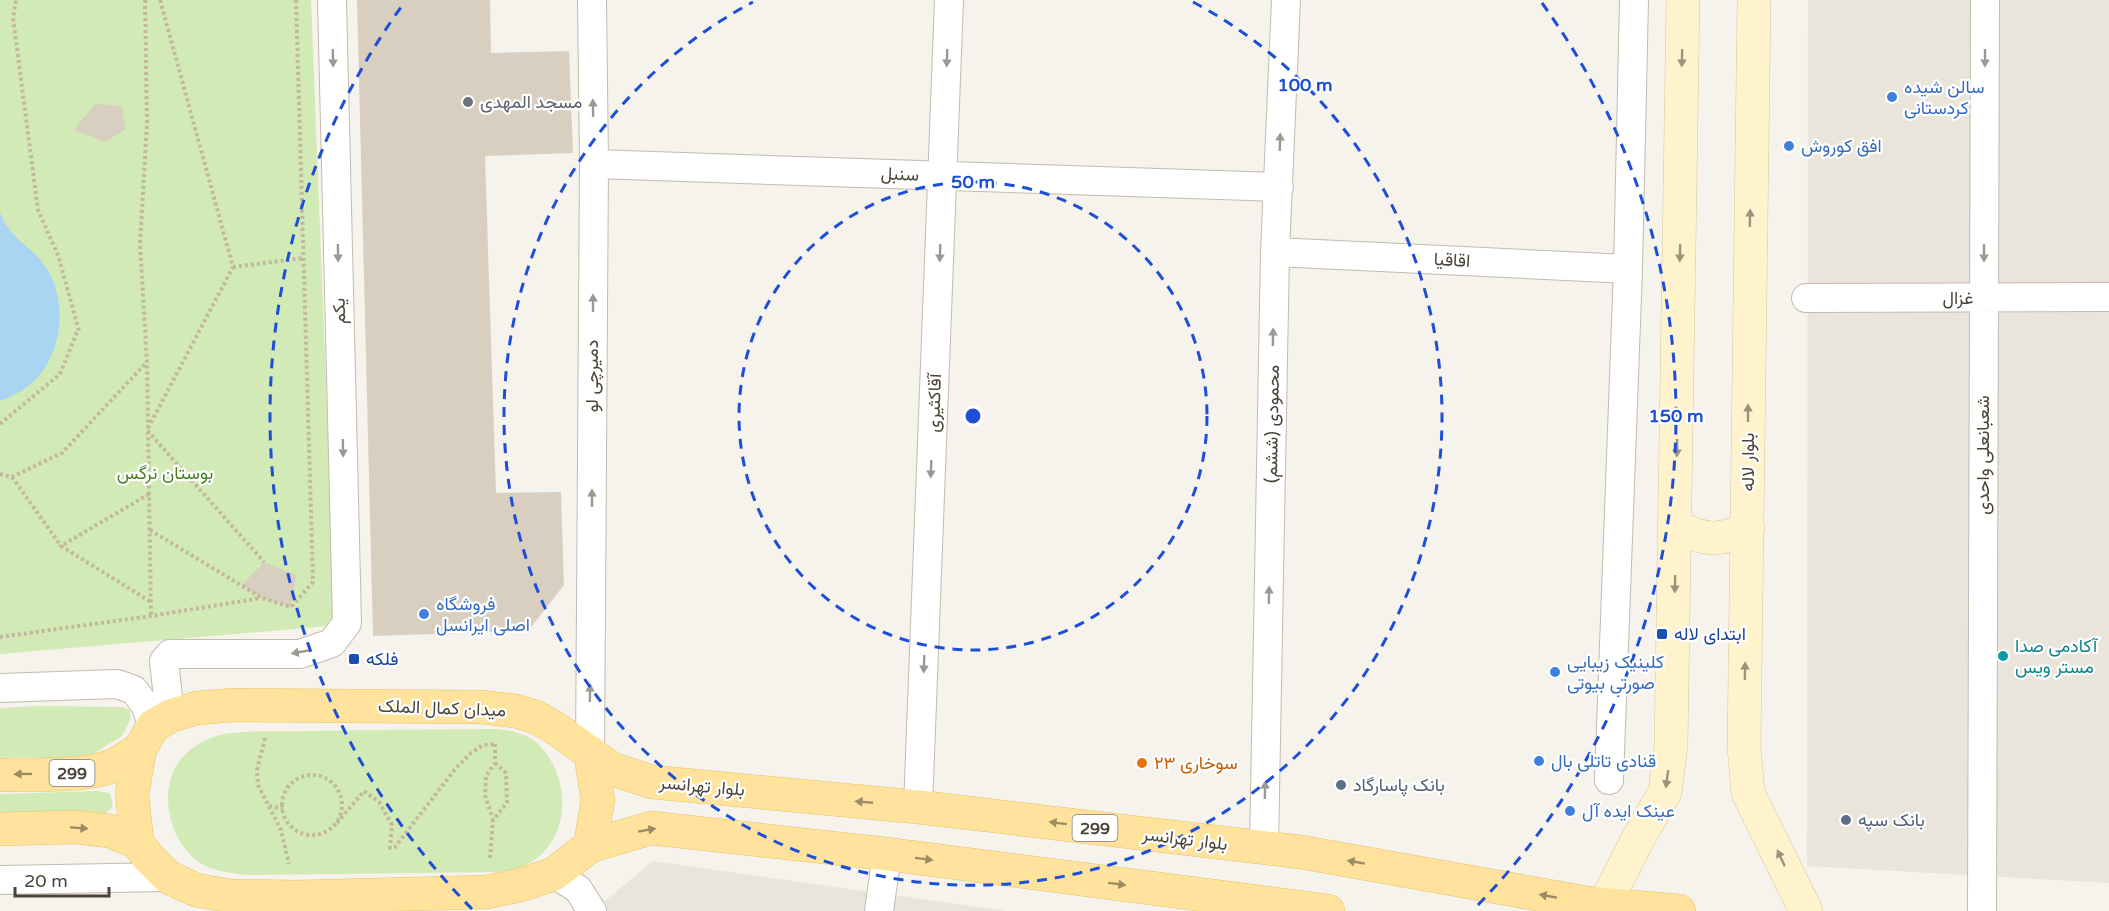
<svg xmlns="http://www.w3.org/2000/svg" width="2109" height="911" viewBox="0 0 2109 911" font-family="'Varela Round',Vazirmatn,sans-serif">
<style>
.residential{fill:#eae5da}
.green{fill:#d2eab5}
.water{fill:#a9d4f2}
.building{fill:#d8cfc1}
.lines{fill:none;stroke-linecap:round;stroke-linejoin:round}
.street-casing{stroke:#c2bbae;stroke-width:30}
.secondary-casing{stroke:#d6c79b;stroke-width:34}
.primary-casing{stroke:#e6c16a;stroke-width:34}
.path{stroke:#c4b79f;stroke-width:4;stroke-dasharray:3 3;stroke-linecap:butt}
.street{stroke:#fff;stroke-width:28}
.secondary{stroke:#fff3cd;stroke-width:33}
.primary{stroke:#ffe39c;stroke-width:33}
.oneway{fill:#9c9892}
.oneway2{fill:#9c937c}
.oneway3{fill:#9c8c66}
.ring{fill:none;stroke:#1d4ed8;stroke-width:3;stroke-dasharray:10 8}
.shop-dot{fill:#3f7fe0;stroke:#fff;stroke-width:2}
.worship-dot{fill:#6b7280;stroke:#fff;stroke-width:2}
.transit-dot{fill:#1a4fb4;stroke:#fff;stroke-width:2}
.culture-dot{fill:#0f9aa8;stroke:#fff;stroke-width:2}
.food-dot{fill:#e8710a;stroke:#fff;stroke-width:2}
.service-dot{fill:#5c6f8a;stroke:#fff;stroke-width:2}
.labels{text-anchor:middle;stroke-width:4.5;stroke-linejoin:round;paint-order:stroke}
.shield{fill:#fff;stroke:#817c74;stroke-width:1.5}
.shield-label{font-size:16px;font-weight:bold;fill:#4b4439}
.shop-label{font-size:18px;fill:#366cbe;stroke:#fff;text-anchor:start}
.worship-label{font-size:18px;fill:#5b616d;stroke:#fff;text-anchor:start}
.street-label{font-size:18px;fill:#4b4439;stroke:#fff}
.park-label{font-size:18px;fill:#4a7f2a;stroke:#fff}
.transit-label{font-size:18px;fill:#164399;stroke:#fff;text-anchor:start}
.culture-label{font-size:18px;fill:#0d838f;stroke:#fff;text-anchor:start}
.food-label{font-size:18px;fill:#c56008;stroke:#fff;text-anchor:start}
.service-label{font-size:18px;fill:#4e5e75;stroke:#fff;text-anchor:start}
.centre{fill:#1d4ed8;stroke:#fff;stroke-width:3}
.ring-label{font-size:18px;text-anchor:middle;font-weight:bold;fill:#1d4ed8;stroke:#fff;stroke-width:4.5;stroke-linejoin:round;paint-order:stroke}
</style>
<rect width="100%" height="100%" fill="#f6f3ec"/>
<!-- residential -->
<path class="residential" d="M 1808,0 L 2109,0 L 2109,883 L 1807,866 Z
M 653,861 L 1006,911 L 593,911 Z"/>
<!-- green -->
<path class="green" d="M 0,0 L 311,0 L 335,611 L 329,626 L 0,654 Z
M 37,706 L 123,707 L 130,711 L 130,720 L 122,736 L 83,760 L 24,757 L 0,758 L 0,708 Z
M 499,729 C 512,731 527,734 537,743 C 573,777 572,844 524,866 C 516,870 505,871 497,872 L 246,875 C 231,873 216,872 202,864 C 171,845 157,795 178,763 C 187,749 208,737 224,734 C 249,730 285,732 311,731 C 373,730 436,729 499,729 Z
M 97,791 L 109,793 C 116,804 112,811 100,816 L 0,813 L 0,794 Z"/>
<!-- water -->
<path class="water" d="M 0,213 C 8,235 28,245 42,262 C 67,293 65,346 38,377 C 28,388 14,396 0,401 Z"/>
<!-- building -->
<path class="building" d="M 357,0 L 490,0 L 491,53 L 569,51 L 573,153 L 485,156 L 496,493 L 561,492 L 564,585 L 528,631 L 373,636 Z
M 95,104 L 121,106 L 126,129 L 105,142 L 74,130 Z
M 264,562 L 296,575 L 291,607 L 262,598 L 242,585 Z"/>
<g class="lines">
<defs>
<path id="street" d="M 594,164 L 1279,187
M 1275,252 L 1628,269
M 1806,298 L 2109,297
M 0,688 L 117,684 L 134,690 L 145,705 L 153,726
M 170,716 L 164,661 L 170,654 L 300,654 L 332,643 L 347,623 L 332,0
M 590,752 L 594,164 L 592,0
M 1609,780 L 1628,269 L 1634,0
M 918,807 L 949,0
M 1264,848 L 1275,252 L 1286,0
M 554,874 L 578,889 L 592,911
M 0,880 L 168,877
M 879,911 L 887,854
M 1982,911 L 1985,0"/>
<path id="secondary" d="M 1754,0 L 1744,747 L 1748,793 L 1806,911
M 1676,526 C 1704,541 1720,542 1748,528
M 1605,904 L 1639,837 L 1665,792 L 1671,745 L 1683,0"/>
<path id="primary" d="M 590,752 L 598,800 L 590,846
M 0,775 C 32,774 88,778 116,764 C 124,760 132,754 140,749
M 0,829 L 75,827 L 110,831 L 137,842
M 1328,911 L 887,854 L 651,828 L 590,846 L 554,874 L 520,885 L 487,892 L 296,897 L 230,896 L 196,890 L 168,877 L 148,857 L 137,842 L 132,794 L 140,749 L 153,726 L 170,716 L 197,708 L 234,705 L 481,707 L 516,711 L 538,718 L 558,730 L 612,769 L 652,782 L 918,807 L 1301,852 L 1587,903 L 1679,911"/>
</defs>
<!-- street casing -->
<use href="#street" class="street-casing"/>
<!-- secondary casing -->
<use href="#secondary" class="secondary-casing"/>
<!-- primary casing -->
<use href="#primary" class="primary-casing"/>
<!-- path -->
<path class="path" d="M 145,0 L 147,124 L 140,244 L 147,363 L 151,616
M 160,0 L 233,267 L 147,430 L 264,562
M 233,267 L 303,258
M 0,424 L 60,374 L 77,332 L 79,331 L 58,255 L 38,210 L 13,18 L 16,0
M 0,474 L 12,477 L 62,453 L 146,363
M 12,477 L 61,546
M 149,494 L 61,546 L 151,602
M 150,530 L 262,598 L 291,607 L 313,582 L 296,0
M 0,637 L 151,616 L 261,598
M 265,738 L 257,770 L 258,785 L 281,830 L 289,864
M 495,744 L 495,763 L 486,776 L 485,795 L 493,820 L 507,803 L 506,773 L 495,763
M282 805a30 30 0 1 1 60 0a30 30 0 1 1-60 0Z
M 269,806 L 283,809
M 337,823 L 364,791 L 379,802 L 392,825 L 390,848 L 395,847 L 456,768 L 471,753 L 483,745 L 495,744
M 490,858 L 493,820"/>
<!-- street -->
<use href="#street" class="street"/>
<!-- secondary -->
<use href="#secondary" class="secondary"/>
<!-- primary -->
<use href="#primary" class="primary"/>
</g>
<!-- one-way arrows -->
<defs><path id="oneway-solid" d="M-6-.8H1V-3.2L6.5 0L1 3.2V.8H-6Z" transform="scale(1.5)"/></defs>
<g class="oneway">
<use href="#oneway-solid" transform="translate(333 58) rotate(89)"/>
<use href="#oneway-solid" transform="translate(947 58) rotate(92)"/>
<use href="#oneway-solid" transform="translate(1985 58) rotate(90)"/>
<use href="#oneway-solid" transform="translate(593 108) rotate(-91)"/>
<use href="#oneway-solid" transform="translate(1280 142) rotate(-88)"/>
<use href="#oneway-solid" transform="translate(338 253) rotate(89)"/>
<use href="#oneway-solid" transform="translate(940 253) rotate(92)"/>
<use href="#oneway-solid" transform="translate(1984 253) rotate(90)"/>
<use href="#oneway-solid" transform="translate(593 303) rotate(-90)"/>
<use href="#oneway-solid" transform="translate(1273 337) rotate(-89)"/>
<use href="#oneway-solid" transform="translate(343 448) rotate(89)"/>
<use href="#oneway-solid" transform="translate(931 469) rotate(92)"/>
<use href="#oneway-solid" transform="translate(592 498) rotate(-90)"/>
<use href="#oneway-solid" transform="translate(1269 595) rotate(-89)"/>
<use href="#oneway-solid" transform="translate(300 652) rotate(170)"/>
<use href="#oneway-solid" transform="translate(924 664) rotate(92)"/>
<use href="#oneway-solid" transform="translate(590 693) rotate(-89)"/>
<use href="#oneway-solid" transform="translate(1265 790) rotate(-89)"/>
</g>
<g class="oneway2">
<use href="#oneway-solid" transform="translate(1682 58) rotate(91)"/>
<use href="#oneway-solid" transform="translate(1750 218) rotate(-89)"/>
<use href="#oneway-solid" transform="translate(1680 253) rotate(91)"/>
<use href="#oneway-solid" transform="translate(1748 413) rotate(-90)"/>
<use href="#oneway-solid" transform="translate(1677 448) rotate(91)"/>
<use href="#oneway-solid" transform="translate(1675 584) rotate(91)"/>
<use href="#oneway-solid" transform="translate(1745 671) rotate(-89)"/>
<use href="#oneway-solid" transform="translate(1667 779) rotate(98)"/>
<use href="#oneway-solid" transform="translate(1781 858) rotate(-115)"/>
</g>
<g class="oneway3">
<use href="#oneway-solid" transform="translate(23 774) rotate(179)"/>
<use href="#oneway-solid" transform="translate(864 802) rotate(-175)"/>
<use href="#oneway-solid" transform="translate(1058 823) rotate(-173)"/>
<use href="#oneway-solid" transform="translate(79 828) rotate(5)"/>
<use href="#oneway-solid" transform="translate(647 830) rotate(-10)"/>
<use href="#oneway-solid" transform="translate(924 859) rotate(7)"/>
<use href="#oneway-solid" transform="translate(1356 862) rotate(-170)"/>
<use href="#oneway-solid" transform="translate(1117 884) rotate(7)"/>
<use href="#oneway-solid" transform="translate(1548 896) rotate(-170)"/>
</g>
<!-- distance rings -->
<g class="ring">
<circle cx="973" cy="416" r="234"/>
<path d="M1193 2A469 469 0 1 1 753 2"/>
<path d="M472 909A703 703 0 0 1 404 3M1542 3A703 703 0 0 1 1474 909"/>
</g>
<!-- markers -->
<g class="shop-dot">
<circle cx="1892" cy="97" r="6"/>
<circle cx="1789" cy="146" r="6"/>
<circle cx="424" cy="614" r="6"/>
<circle cx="1555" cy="672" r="6"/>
<circle cx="1539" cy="761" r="6"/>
<circle cx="1570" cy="811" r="6"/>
</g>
<circle class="worship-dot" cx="468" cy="102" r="6"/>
<g class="transit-dot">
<rect x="1656" y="628" width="12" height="12" rx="3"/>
<rect x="348" y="653" width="12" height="12" rx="3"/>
</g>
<circle class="culture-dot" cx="2003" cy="656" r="6"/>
<circle class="food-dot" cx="1142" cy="763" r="6"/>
<g class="service-dot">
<circle cx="1341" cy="785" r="6"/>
<circle cx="1846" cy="820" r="6"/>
</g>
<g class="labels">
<!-- shield labels -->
<g class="shield">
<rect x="49.5" y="760" width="45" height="26" rx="4.5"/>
<rect x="1072.5" y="815" width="45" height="26" rx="4.5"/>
</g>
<g class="shield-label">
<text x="72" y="779">299</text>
<text x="1095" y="834">299</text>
</g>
<!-- shop labels -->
<g class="shop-label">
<text x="1904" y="93">سالن شیده<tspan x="1904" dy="21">کردستانی</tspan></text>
<text x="1801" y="152">افق کوروش</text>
<text x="436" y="610">فروشگاه<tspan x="436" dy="21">اصلی ایرانسل</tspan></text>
<text x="1567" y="668">کلینیک زیبایی<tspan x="1567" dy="21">صورتی بیوتی</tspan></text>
<text x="1551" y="767">قنادی تاتلی بال</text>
<text x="1582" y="817">عینک ایده آل</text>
</g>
<!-- worship labels -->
<g class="worship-label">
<text x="480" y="108">مسجد المهدی</text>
</g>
<!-- street labels -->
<g class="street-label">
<text transform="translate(900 174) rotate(2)" y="6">سنبل</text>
<text transform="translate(1452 260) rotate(3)" y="6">اقاقیا</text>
<text x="1958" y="304">غزال</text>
<text transform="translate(339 311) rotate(-91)" y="6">یکم</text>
<text transform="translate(592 376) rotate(-90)" y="6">دمیرچی لو</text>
<text transform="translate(934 403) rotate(-88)" y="6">آقاکثیری</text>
<text transform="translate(1272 424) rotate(-89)" y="6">محمودی (ششم)</text>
<text transform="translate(1983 455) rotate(-90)" y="6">شعبانعلی واحدی</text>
<text transform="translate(1748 462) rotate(-90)" y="6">بلوار لاله</text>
<text transform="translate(442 708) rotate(2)" y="6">میدان کمال الملک</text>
<text transform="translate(702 786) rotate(5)" y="6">بلوار تهرانسر</text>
<text transform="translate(1185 839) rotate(7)" y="6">بلوار تهرانسر</text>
</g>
<!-- park labels -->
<g class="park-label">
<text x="165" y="479">بوستان نرگس</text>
</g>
<!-- transit labels -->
<g class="transit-label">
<text x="1674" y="640">ابتدای لاله</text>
<text x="366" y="665">فلکه</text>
</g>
<!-- culture labels -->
<g class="culture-label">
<text x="2015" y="652">آکادمی صدا<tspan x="2015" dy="21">مستر ویس</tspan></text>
</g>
<!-- food labels -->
<g class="food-label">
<text x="1154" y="769">سوخاری ۲۳</text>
</g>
<!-- service labels -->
<g class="service-label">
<text x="1353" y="791">بانک پاسارگاد</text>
<text x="1858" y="826">بانک سپه</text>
</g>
</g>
<circle cx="973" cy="416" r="9" class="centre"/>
<g class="ring-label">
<text x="1305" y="91">100 m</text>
<text x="973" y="188">50 m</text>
<text x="1676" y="422">150 m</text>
</g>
<!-- scale -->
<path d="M15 887v9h94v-9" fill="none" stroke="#4b4439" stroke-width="3"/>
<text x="24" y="887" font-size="18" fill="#4b4439" stroke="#ffffff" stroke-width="4.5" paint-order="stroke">20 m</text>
</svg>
